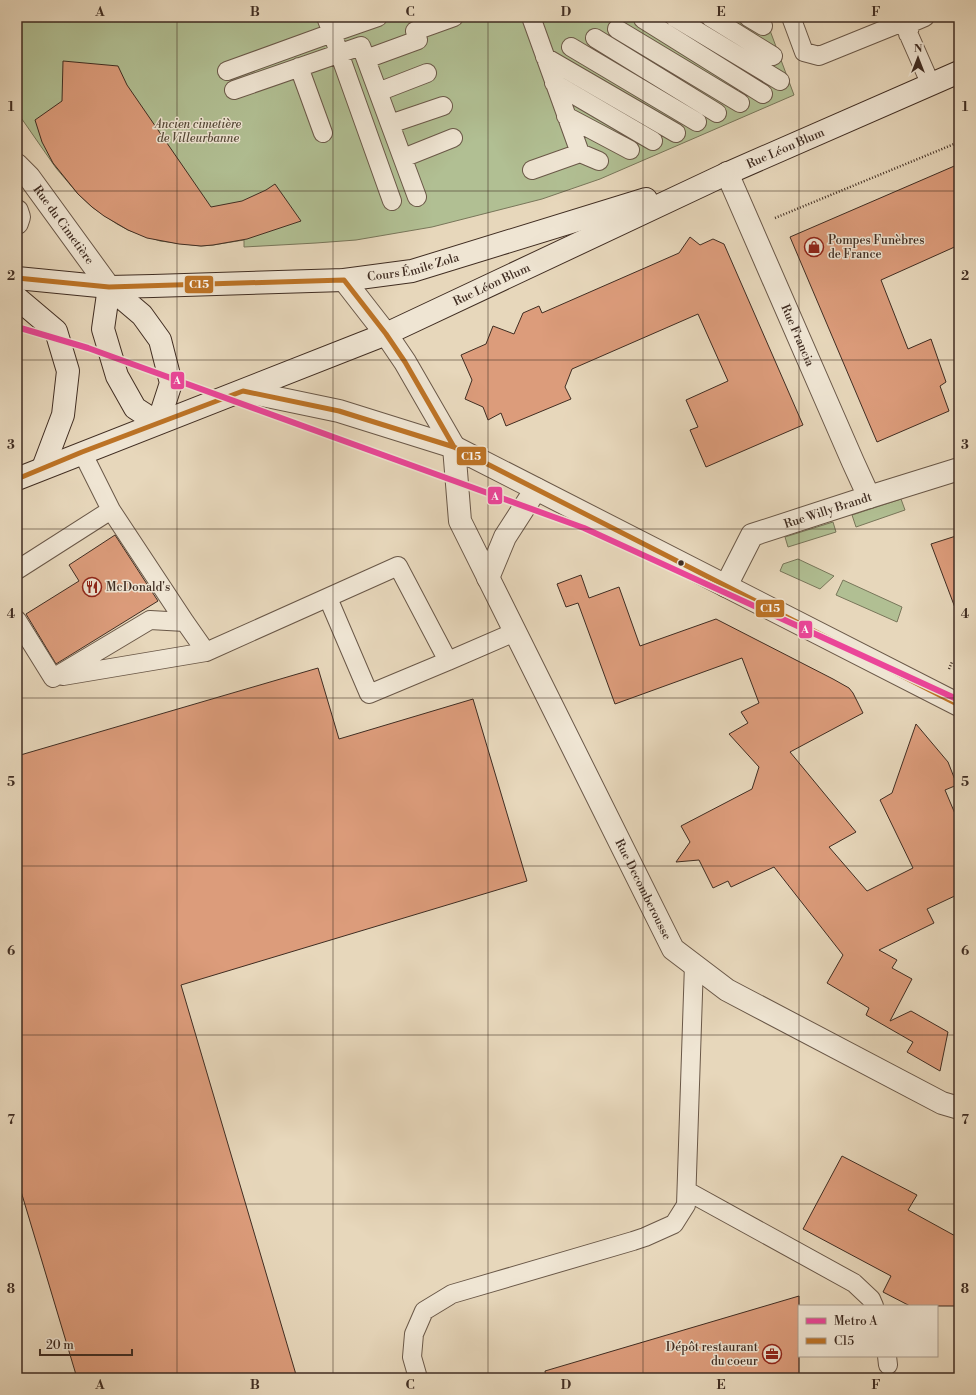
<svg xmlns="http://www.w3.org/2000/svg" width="976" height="1395" viewBox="0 0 976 1395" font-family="'Libre Bodoni',serif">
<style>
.green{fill:#b1bf93;stroke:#78765a}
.building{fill:#dc9c7b;stroke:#402d22}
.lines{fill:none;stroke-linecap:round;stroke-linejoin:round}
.service-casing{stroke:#6a5848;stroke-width:20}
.minor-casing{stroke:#6a5848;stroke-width:24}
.secondary-casing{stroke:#402d22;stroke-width:24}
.path{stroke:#402d22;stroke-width:2.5;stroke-dasharray:1 2;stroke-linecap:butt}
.service{stroke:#efe5d3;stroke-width:18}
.minor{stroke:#efe5d3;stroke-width:22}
.secondary{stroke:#efe5d3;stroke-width:22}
.bus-1-casing{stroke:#efe5d3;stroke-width:8}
.bus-1{stroke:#bc7326;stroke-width:5}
.metro-1-casing{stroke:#efe5d3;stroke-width:9}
.metro-1{stroke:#eb4599;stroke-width:6}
.grid{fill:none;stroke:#402d22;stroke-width:1;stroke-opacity:0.55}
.bus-dot{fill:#402d22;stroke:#efe5d3;stroke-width:1.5}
.labels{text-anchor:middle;stroke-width:3;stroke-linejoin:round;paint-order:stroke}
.park-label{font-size:12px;font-style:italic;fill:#574a39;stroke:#efe5d3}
.street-label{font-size:12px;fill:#402d22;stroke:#efe5d3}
.poi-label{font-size:12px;fill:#402d22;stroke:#efe5d3;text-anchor:start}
.line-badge{stroke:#efe5d3;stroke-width:1.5}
.badge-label{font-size:11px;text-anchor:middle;font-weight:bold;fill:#fff}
.neatline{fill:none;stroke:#402d22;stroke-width:1.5}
.grid-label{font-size:13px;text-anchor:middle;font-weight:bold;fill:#402d22}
</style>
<rect width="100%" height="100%" fill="#e7d7bb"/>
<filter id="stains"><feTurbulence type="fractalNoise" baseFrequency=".005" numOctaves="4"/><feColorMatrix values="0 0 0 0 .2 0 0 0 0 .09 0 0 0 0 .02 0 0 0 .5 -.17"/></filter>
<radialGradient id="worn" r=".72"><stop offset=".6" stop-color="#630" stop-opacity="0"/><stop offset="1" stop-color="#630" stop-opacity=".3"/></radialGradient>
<!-- green -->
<path class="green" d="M 17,17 L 765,17 L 794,95 L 600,179 L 542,199 L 432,227 L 356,240 L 316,243 L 244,247 L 244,240 L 213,245 L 201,246 L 160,241 L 128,230 L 117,224 L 92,207 L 78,194 L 56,168 L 17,112 Z
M 901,499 L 905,510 L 856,527 L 852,515 Z
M 833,522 L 836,532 L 788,547 L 785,537 Z
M 798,559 L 834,576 L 820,589 L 780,571 L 783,564 Z
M 843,580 L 902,607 L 897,622 L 836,595 Z"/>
<!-- building -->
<path class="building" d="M 63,61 L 118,66 L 127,85 L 211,207 L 242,201 L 266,190 L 275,184 L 301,221 L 247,239 L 213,245 L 201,246 L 179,244 L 147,238 L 128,230 L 104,216 L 92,207 L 78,194 L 53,163 L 42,142 L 35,120 L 62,101 Z
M 959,164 L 959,245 L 881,280 L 908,349 L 931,339 L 946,382 L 940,386 L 949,411 L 877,442 L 790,237 Z
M 690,237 L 700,245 L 713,239 L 724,244 L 803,425 L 706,467 L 690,430 L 698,427 L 686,400 L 728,381 L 698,314 L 572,369 L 565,387 L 571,399 L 506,426 L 501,413 L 488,420 L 483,407 L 465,399 L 472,380 L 461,355 L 486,344 L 493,326 L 514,334 L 523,313 L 539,306 L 542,313 L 679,253 Z
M 115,535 L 158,601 L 56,664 L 26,614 L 79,581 L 69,565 Z
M 959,535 L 959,612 L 957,613 L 931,544 Z
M 581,575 L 589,598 L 619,587 L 640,646 L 716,619 L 833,679 L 849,688 L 853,693 L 863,713 L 790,752 L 856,832 L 829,847 L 867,891 L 913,868 L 880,800 L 892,793 L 916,724 L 948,762 L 957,785 L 945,790 L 959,823 L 959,894 L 927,909 L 934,923 L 879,950 L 897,960 L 892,968 L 912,979 L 890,1021 L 911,1011 L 948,1032 L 940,1071 L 907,1052 L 913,1042 L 866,1015 L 869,1008 L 827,983 L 843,955 L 774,867 L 731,887 L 728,881 L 713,888 L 699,860 L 676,862 L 690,842 L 681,826 L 752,789 L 759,767 L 729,734 L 748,723 L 741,712 L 759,703 L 742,658 L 615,704 L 578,603 L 566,607 L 557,584 Z
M 318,668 L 339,739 L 473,699 L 527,881 L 181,985 L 297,1378 L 77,1378 L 17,1178 L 17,756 Z
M 842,1156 L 917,1195 L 908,1210 L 959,1238 L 959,1306 L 910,1306 L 883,1292 L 891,1276 L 803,1229 Z
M 799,1296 L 799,1378 L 546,1378 L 545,1371 Z"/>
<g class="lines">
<defs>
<path id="service" d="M 378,17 L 332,33 L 392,201
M 531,17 L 580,153 L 532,170
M 674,17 L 780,81
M 710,17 L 773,56
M 748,17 L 763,26
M 791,17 L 804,52 L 819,56 L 903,22
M 901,17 L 931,85
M 643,19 L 763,94
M 617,29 L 740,103
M 908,34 L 911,23 L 925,17
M 595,38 L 717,113
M 571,47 L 697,122
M 545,57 L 676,133
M 366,59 L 418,40 L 415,31 L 454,17
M 299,67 L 323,133
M 227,71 L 332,33 L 326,17
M 554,83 L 653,141
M 234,90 L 361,46 L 417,197
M 378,92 L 427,73
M 566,116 L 630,150
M 390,124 L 443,106
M 580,153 L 599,161
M 403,158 L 453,138
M 82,452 L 111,510 L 185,622 L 206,652 L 398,566 L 448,661 L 369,694 L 328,598
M 17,570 L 111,510
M 17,620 L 53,678 L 150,620 L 185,622
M 448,661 L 515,632
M 63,676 L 206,652
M 687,1191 L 854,1283 L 871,1299 L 874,1306
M 887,1356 L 888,1365
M 418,1378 L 412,1357 L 414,1334 L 424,1311 L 452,1294 L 633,1241 L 645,1237 L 674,1224 L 686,1205 L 694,964"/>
<g id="minor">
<path id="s1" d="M 17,165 L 29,177 L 109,287"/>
<path id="s2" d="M 727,173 L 853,462 L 869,497"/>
<path d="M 17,211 L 19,217 L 17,223"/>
<path id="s3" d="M 344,280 L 386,334 L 405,362 L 454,447 L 460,521 L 673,949 L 727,990 L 942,1103 L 959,1108"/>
<path d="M 243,391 L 339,411 L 454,447 L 959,705"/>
<path d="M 488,578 L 505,537 L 536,489"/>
<path id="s4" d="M 726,586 L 752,535 L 869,497 L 959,469"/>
</g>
<g id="secondary">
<path id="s5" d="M 17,278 L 109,287 L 153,286 L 344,280 L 412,271 L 646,199"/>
<path d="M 109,287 L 142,315 L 160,340 L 171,383 L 158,423 L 135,408 L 117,376 L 103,329 Z"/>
<path d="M 17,298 L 56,331 L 68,371 L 63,415 L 43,468"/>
<path id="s6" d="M 17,479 L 386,334 L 726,174 L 959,72"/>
</g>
</defs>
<!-- service casing -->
<use href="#service" class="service-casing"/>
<!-- minor casing -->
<use href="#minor" class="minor-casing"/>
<!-- secondary casing -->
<use href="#secondary" class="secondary-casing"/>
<!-- path -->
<path class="path" d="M 775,218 L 959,142
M 949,669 L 952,662"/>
<!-- service -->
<use href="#service" class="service"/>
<!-- minor -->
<use href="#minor" class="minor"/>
<!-- secondary -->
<use href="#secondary" class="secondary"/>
<defs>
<path id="bus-1" d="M 17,278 L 109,287 L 344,280 L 386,334 L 405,362 L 454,447 L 959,705
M 17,479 L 82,452 L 243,391 L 339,411 L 454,447 L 469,455"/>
</defs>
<!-- bus-1 casing -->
<use href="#bus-1" class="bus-1-casing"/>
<!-- bus-1 -->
<use href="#bus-1" class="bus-1"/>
<defs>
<path id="metro-1" d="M 17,327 L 88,348 L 584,528 L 959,700"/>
</defs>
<!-- metro-1 casing -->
<use href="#metro-1" class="metro-1-casing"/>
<!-- metro-1 -->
<use href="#metro-1" class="metro-1"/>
</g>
<!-- grid -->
<path class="grid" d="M 177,17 L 177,1378M 333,17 L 333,1378M 488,17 L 488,1378M 643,17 L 643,1378M 799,17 L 799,1378M 17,191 L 959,191M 17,360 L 959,360M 17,529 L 959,529M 17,698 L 959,698M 17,866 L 959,866M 17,1035 L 959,1035M 17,1204 L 959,1204"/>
<!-- icons -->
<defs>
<symbol id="shop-ring" viewBox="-11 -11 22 22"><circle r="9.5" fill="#efe5d3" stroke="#8f2418" stroke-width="1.5"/><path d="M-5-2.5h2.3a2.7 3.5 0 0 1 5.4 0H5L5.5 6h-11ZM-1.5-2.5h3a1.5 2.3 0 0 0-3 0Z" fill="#8f2418"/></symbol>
<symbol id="restaurant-ring" viewBox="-11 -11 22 22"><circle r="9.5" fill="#efe5d3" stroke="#8f2418" stroke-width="1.5"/><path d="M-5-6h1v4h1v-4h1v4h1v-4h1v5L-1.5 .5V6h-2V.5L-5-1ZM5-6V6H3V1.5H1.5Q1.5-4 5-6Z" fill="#8f2418"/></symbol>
<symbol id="office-ring" viewBox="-11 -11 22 22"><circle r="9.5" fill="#efe5d3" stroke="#8f2418" stroke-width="1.5"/><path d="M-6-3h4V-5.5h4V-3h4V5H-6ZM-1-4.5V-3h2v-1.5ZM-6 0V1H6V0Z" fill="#8f2418"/></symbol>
</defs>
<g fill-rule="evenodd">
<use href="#shop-ring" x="803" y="236" width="22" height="22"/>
<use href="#restaurant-ring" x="81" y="576" width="22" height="22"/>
<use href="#office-ring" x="761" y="1343" width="22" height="22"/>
</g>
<!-- markers -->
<circle class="bus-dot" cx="681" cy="563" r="3.5"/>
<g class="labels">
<!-- park labels -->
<g class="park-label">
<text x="198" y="128">Ancien cimetière<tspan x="198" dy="14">de Villeurbanne</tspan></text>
</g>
<!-- street labels -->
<g class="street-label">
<text dy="4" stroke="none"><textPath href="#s6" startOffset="837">Rue Léon Blum</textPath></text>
<text dy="4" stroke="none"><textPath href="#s1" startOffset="76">Rue du Cimetière</textPath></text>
<text dy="4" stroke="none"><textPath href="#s5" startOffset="398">Cours Émile Zola</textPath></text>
<text dy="4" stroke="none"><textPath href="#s6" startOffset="513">Rue Léon Blum</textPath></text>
<text dy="4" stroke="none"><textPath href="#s2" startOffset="177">Rue Francia</textPath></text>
<text dy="4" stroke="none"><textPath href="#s4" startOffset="137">Rue Willy Brandt</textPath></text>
<text dy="4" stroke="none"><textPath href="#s3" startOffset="686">Rue Decomberousse</textPath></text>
</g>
<!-- poi labels -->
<g class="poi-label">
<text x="828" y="244">Pompes Funèbres<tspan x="828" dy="14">de France</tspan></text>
<text x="106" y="591">McDonald's</text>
<text x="758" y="1351" text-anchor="end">Dépôt restaurant<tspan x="758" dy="14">du coeur</tspan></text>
</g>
</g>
<g class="line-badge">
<rect x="184" y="275" width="30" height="19" rx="4" fill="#bc7326"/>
<rect x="170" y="371" width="15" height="19" rx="4" fill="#eb4599"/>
<rect x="456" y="446" width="31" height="20" rx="4" fill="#bc7326"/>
<rect x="487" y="486" width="16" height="19" rx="4" fill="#eb4599"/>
<rect x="755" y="599" width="30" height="19" rx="4" fill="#bc7326"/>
<rect x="798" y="620" width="15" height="19" rx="4" fill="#eb4599"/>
</g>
<g class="badge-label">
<text x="199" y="288">C15</text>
<text x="177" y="384">A</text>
<text x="471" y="460">C15</text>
<text x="495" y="500">A</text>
<text x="770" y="612">C15</text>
<text x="805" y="633">A</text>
</g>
<!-- margin -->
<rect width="976" height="1395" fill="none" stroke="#e7d7bb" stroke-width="44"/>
<!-- legend -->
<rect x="798" y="1305" width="140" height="52" fill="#efe5d3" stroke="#a99b8c"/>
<rect x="806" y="1318" width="20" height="6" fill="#eb4599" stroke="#a99b8c"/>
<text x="834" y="1325" font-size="12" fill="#402d22">Metro A</text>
<rect x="806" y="1338" width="20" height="6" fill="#bc7326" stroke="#a99b8c"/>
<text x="834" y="1345" font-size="12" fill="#402d22">C15</text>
<!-- north arrow -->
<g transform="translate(918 58)" stroke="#efe5d3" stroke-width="3" paint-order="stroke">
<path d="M0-3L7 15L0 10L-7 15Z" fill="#402d22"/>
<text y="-6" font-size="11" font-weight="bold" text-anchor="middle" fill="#402d22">N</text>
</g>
<!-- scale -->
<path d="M40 1349v6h92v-6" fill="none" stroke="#402d22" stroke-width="2"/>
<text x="46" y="1349" font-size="12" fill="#402d22" stroke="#efe5d3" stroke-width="3" paint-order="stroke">20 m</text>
<rect x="22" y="22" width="932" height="1351" class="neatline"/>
<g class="grid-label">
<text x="100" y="16">A</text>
<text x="255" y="16">B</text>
<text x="410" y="16">C</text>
<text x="566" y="16">D</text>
<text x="721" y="16">E</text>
<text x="876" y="16">F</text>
<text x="11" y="111">1</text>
<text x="965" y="111">1</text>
<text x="11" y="280">2</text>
<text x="965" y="280">2</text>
<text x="11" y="449">3</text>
<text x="965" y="449">3</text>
<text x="11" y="618">4</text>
<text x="965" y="618">4</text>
<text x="11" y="786">5</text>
<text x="965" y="786">5</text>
<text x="11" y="955">6</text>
<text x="965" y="955">6</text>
<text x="11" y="1124">7</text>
<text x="965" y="1124">7</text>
<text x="11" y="1293">8</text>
<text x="965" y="1293">8</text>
<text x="100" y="1389">A</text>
<text x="255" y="1389">B</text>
<text x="410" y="1389">C</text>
<text x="566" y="1389">D</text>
<text x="721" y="1389">E</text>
<text x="876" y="1389">F</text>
</g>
<rect width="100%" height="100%" filter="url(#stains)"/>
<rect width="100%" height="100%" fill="url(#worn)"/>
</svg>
